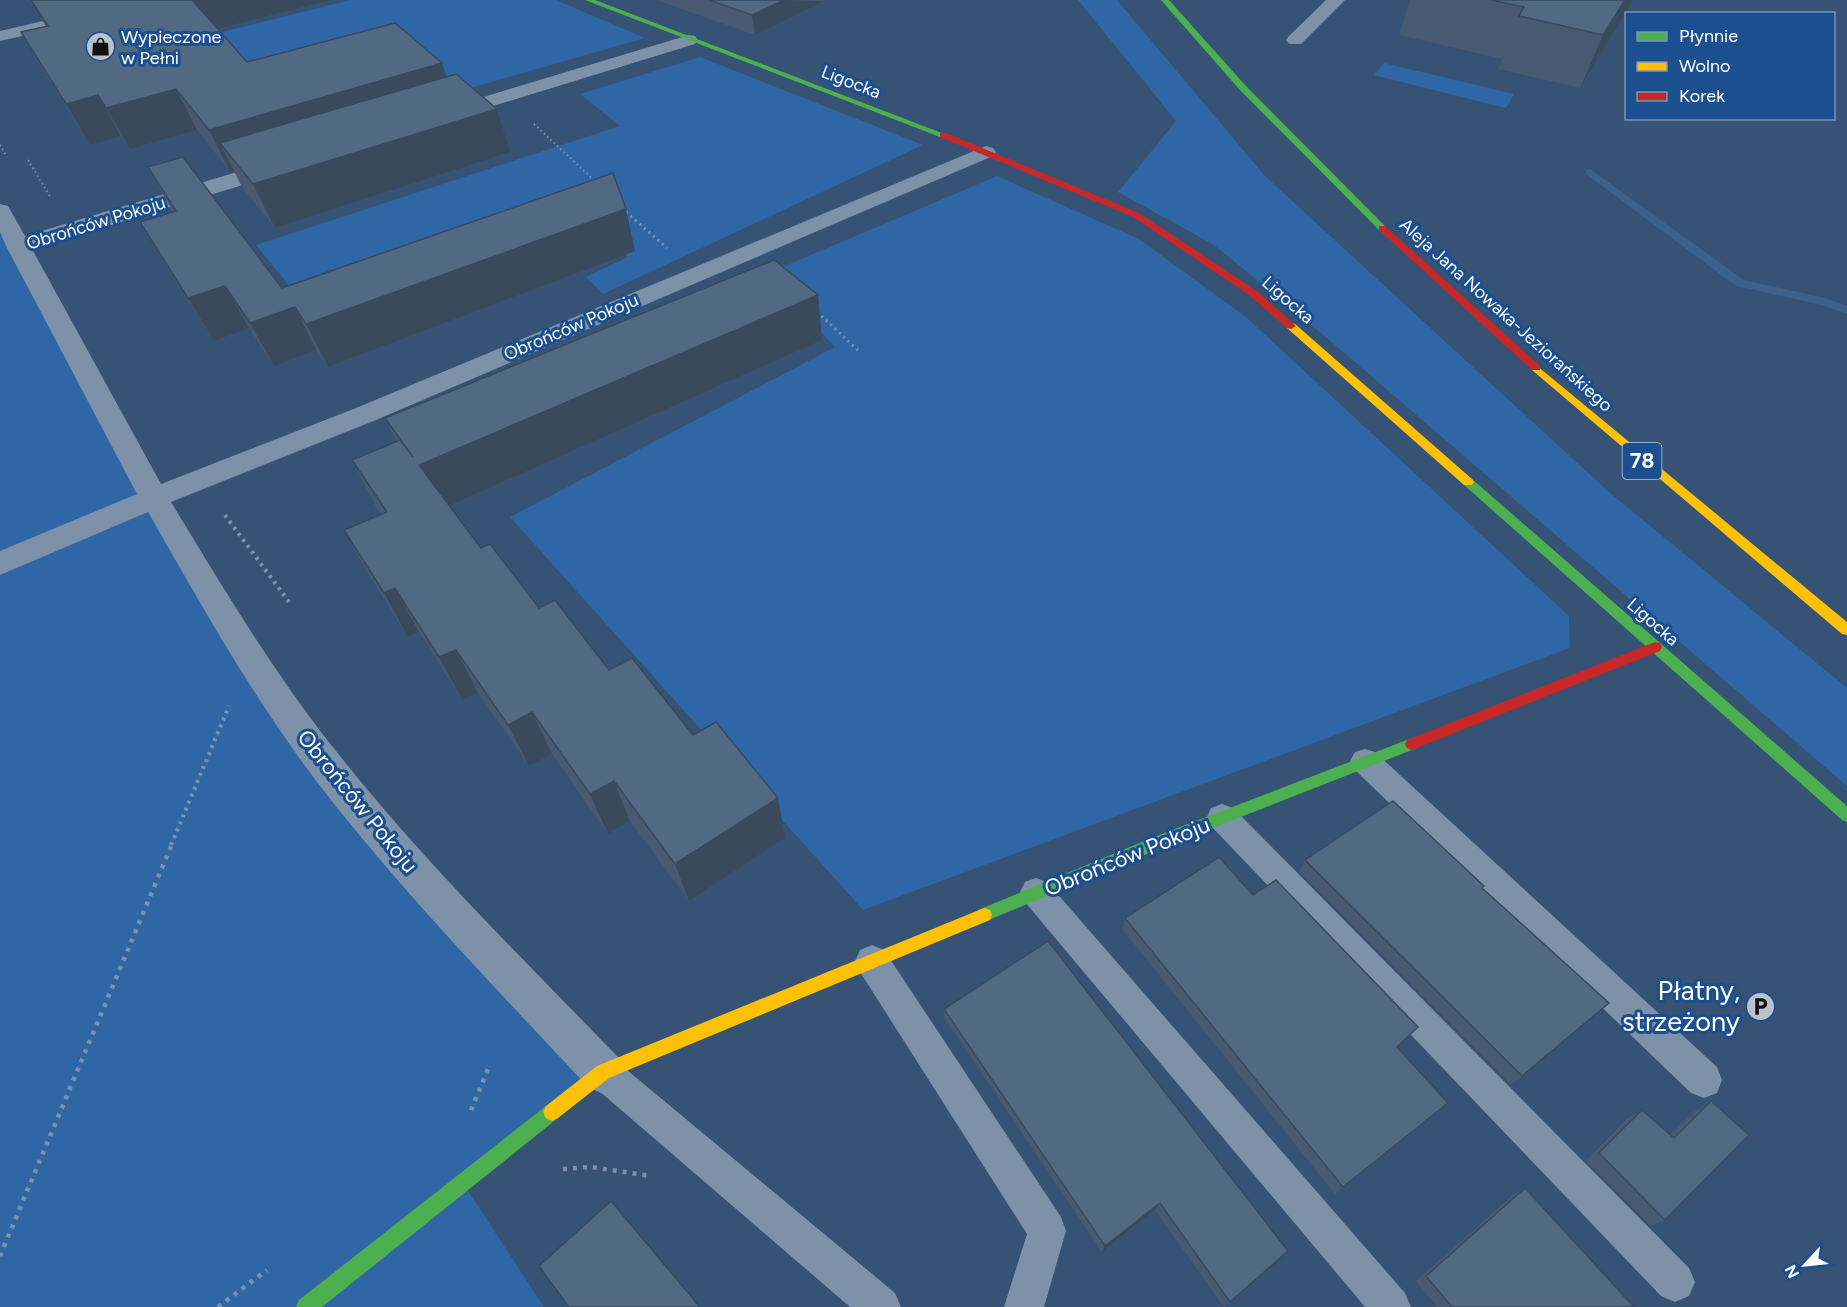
<svg xmlns="http://www.w3.org/2000/svg" width="1847" height="1307" viewBox="0 0 1847 1307" font-family="Figtree,sans-serif">
<style>
.green{fill:#2f66a5}
.lines{fill:none;stroke-linecap:round;stroke-linejoin:round}
.stream{fill:#3b618d;fill-rule:evenodd}
.path-far3{stroke:#7d92a8;stroke-width:2;stroke-dasharray:1.5 3;stroke-linecap:butt}
.path-far2{stroke:#7d92a8;stroke-width:3;stroke-dasharray:2 4;stroke-linecap:butt}
.path-far1{stroke:#7d92a8;stroke-width:4;stroke-dasharray:3 4.5;stroke-linecap:butt}
.path{stroke:#7d92a8;stroke-width:4.5;stroke-dasharray:4 6;stroke-linecap:butt}
.lane{fill:#7d92a8;fill-rule:evenodd}
.street{fill:#7d92a8;fill-rule:evenodd}
.fast{fill:#4caf50;fill-rule:evenodd}
.slow{fill:#ffc107;fill-rule:evenodd}
.jam{fill:#c62828;fill-rule:evenodd}
.wall{fill:#475a72}
.shaded-wall{fill:#394a5c}
.building{fill:#526984;stroke:#394a5c;stroke-width:1.5}
.labels{text-anchor:middle;stroke-width:6;stroke-linejoin:round;paint-order:stroke}
.far-poi-label{font-size:18px;fill:#fff;stroke:#1b4f8f;text-anchor:start}
.far-street-label{font-size:18px;fill:#fff;stroke:#1b4f8f}
.shield{fill:#1b4f8f;stroke:#bbcadd;stroke-width:1.5}
.shield-label{font-size:21px;font-weight:bold;fill:#fff}
.street-label{font-size:22px;fill:#fff;stroke:#1b4f8f}
.near-poi-label{font-size:27px;fill:#fff;stroke:#1b4f8f;text-anchor:end}
</style>
<rect width="100%" height="100%" fill="#365274"/>
<!-- green -->
<path class="green" d="M 350,0 L 556,0 L 645,38 L 453,93 L 171,110 L 131,55 Z
M 1078,0 L 1117,0 L 1265,176 L 1609,492 L 1847,688 L 1847,786 L 1327,338 L 1214,245 L 1118,192 L 1176,121 Z
M 700,57 L 923,145 L 603,294 L 586,277 L 628,257 L 584,220 L 314,316 L 256,245 L 620,126 L 580,94 Z
M 1384,63 L 1514,94 L 1506,108 L 1374,75 Z
M 997,176 L 1139,239 L 1246,317 L 1569,616 L 1570,648 L 863,910 L 510,517 L 835,347 L 766,274 Z
M 0,211 L 249,658 L 603,1072 L 463,1183 L 544,1307 L 0,1307 Z"/>
<g class="lines">
<!-- stream -->
<path class="stream" d="M 1590,169 L 1744,280 L 1825,298 L 1847,306 L 1847,314 L 1822,305 L 1736,286 L 1586,174 L 1586,170 Z"/>
<!-- path-far3 -->
<path class="path-far3" d="M 534,124 L 596,182
M 0,145 L 7,157
M 28,160 L 51,198
M 625,211 L 628,213"/>
<!-- path-far2 -->
<path class="path-far2" d="M 626,212 L 667,248
M 817,312 L 860,352"/>
<!-- path-far1 -->
<path class="path-far1" d="M 225,515 L 289,602
M 171,845 L 229,706"/>
<!-- path -->
<path class="path" d="M 471,1110 L 489,1067
M 563,1169 L 591,1167 L 651,1176
M 0,1256 L 172,844
M 218,1307 L 267,1270"/>
<!-- lane -->
<path class="lane" d="M 1365,749 L 1375,752 L 1717,1067 L 1722,1080 L 1717,1093 L 1704,1098 L 1691,1093 L 1355,770 L 1350,761 L 1355,752 Z
M 1222,804 L 1233,808 L 1689,1268 L 1695,1282 L 1689,1296 L 1675,1302 L 1661,1296 L 1211,826 L 1207,817 L 1211,808 Z
M 1036,878 L 1047,882 L 1405,1293 L 1411,1307 L 1365,1307 L 1025,902 L 1020,892 L 1025,882 Z
M 872,945 L 884,950 L 1061,1217 L 1066,1231 L 1044,1307 L 1004,1307 L 1027,1234 L 860,972 L 855,961 L 860,950 Z
M 603,1054 L 615,1060 L 895,1293 L 901,1307 L 850,1307 L 591,1084 L 585,1072 L 591,1060 Z"/>
<!-- street -->
<path class="street" d="M 134,0 L 166,0 L 163,4 L 0,41 L 0,31 Z
M 1326,0 L 1345,0 L 1301,44 L 1289,44 L 1286,40 L 1289,36 Z
M 689,35 L 695,36 L 698,40 L 695,44 L 454,118 L 440,118 L 437,114 L 440,110 Z
M 986,146 L 993,148 L 996,152 L 993,156 L 376,420 L 171,502 C 224,589 276,677 340,756 C 425,863 523,959 618,1057 L 625,1072 L 618,1087 L 603,1094 L 588,1087 C 494,986 397,887 314,778 C 251,694 200,603 148,512 L 0,575 L 0,551 L 137,494 L 6,246 L 0,232 L 0,204 L 8,206 L 25,236 L 273,161 L 281,160 L 289,161 L 292,166 L 289,171 L 32,249 L 161,484 L 356,408 Z"/>
<!-- fast -->
<path class="fast" d="M 585,0 L 595,0 L 947,135 L 940,137 Z
M 1161,0 L 1169,0 L 1245,85 L 1385,226 L 1385,230 L 1379,230 L 1239,89 Z
M 1468,478 L 1472,479 L 1847,806 L 1847,822 L 1842,820 L 1464,485 L 1462,482 L 1464,479 Z
M 1412,738 L 1417,740 L 1419,744 L 1417,748 L 1164,847 L 984,922 L 978,920 L 976,915 L 978,910 L 1154,837 Z
M 552,1103 L 558,1106 L 561,1112 L 558,1118 L 322,1307 L 296,1307 L 299,1300 L 546,1106 Z"/>
<!-- slow -->
<path class="slow" d="M 1291,323 L 1295,324 L 1472,479 L 1474,482 L 1472,485 L 1464,485 L 1287,328 L 1286,326 Z
M 1536,365 L 1847,622 L 1847,635 L 1842,634 L 1532,370 L 1531,368 Z
M 984,908 L 990,910 L 992,915 L 990,920 L 609,1078 L 558,1118 L 552,1121 L 546,1118 L 543,1112 L 546,1106 L 597,1066 Z"/>
<!-- jam -->
<path class="jam" d="M 940,133 L 946,133 L 1139,213 L 1257,291 L 1296,326 L 1291,329 L 1287,328 L 1249,295 L 1133,217 L 940,137 Z
M 1379,226 L 1385,226 L 1540,366 L 1540,370 L 1532,370 L 1379,230 Z
M 1655,642 L 1660,643 L 1662,647 L 1660,651 L 1417,748 L 1412,750 L 1407,748 L 1405,744 L 1407,740 Z"/>
</g>
<!-- wall -->
<path class="wall" d="M 29,0 L 330,0 L 217,28 L 247,62 L 442,63 L 447,77 L 497,109 L 510,152 L 275,228 L 242,187 L 234,171 L 230,172 L 197,130 L 130,149 L 121,136 L 90,145 L 44,72 L 21,32 L 46,26 Z
M 656,0 L 824,0 L 824,1 L 755,35 Z
M 1410,0 L 1633,0 L 1580,88 L 1498,69 L 1502,59 L 1399,35 Z
M 148,167 L 282,288 L 635,251 L 328,367 L 316,350 L 274,366 L 249,328 L 214,341 L 165,264 L 140,222 L 173,212 Z
M 818,295 L 822,340 L 450,506 L 481,548 L 539,608 L 609,670 L 693,735 L 785,838 L 689,901 L 630,821 L 608,834 L 552,754 L 529,766 L 478,693 L 462,700 L 419,632 L 408,637 L 369,575 L 344,530 L 381,514 L 375,505 L 352,460 L 396,442 L 385,418 Z
M 1305,860 L 1482,888 L 1522,1076 L 1511,1085 L 1299,871 Z
M 1253,895 L 1409,1037 L 1397,1048 L 1448,1103 L 1335,1194 L 1122,929 L 1125,918 Z
M 944,1009 L 1288,1251 L 1224,1307 L 1155,1210 L 1102,1252 L 944,1018 Z
M 1711,1101 L 1665,1220 L 1651,1226 L 1586,1161 L 1628,1118 L 1642,1110 L 1670,1135 L 1696,1110 Z
M 1525,1188 L 1634,1307 L 1437,1307 L 1416,1281 L 1513,1195 Z"/>
<!-- shaded-wall -->
<path class="shaded-wall" d="M 30,0 L 31,0 L 42,19 L 41,19 Z
M 189,0 L 330,0 L 204,32 Z
M 784,0 L 824,1 L 755,35 L 752,15 Z
M 1625,0 L 1633,0 L 1580,88 L 1603,35 Z
M 442,63 L 455,103 L 220,143 L 234,171 L 230,172 L 209,130 Z
M 176,89 L 197,130 L 130,149 L 106,108 Z
M 98,95 L 121,136 L 90,145 L 66,104 Z
M 497,109 L 510,152 L 275,228 L 253,184 Z
M 626,209 L 635,251 L 328,367 L 306,324 Z
M 225,286 L 249,328 L 214,341 L 188,298 Z
M 818,295 L 822,340 L 440,510 L 419,465 Z
M 295,307 L 316,350 L 274,366 L 250,323 Z
M 395,588 L 419,632 L 408,637 L 384,593 Z
M 456,650 L 478,693 L 462,700 L 439,657 Z
M 532,712 L 552,754 L 529,766 L 508,725 Z
M 614,781 L 630,821 L 608,834 L 590,794 Z
M 778,798 L 785,838 L 689,901 L 675,864 Z
M 1160,1203 L 1155,1210 L 1102,1252 L 1105,1246 Z"/>
<!-- building -->
<path class="building" d="M 31,0 L 192,0 L 247,62 L 395,23 L 442,63 L 209,130 L 176,89 L 106,108 L 98,95 L 66,104 L 21,32 L 48,26 Z
M 709,0 L 784,0 L 752,15 Z
M 1491,0 L 1625,0 L 1603,35 L 1519,16 L 1524,7 Z
M 456,74 L 497,109 L 253,184 L 220,143 Z
M 183,157 L 282,288 L 613,173 L 626,209 L 306,324 L 295,307 L 250,323 L 225,286 L 188,298 L 140,222 L 176,211 L 148,167 Z
M 774,260 L 818,295 L 419,465 L 481,548 L 490,544 L 539,608 L 555,600 L 609,670 L 632,658 L 693,735 L 716,722 L 778,798 L 675,864 L 614,781 L 590,794 L 532,712 L 508,725 L 456,650 L 439,657 L 395,588 L 384,593 L 344,530 L 387,512 L 352,460 L 400,440 L 413,457 L 385,418 Z
M 1393,801 L 1484,886 L 1482,888 L 1609,1003 L 1522,1076 L 1305,860 Z
M 1219,857 L 1253,895 L 1276,880 L 1418,1027 L 1397,1047 L 1448,1103 L 1343,1187 L 1125,918 Z
M 1048,941 L 1288,1251 L 1230,1302 L 1160,1203 L 1105,1246 L 944,1009 Z
M 1711,1101 L 1749,1135 L 1665,1220 L 1599,1153 L 1642,1110 L 1674,1138 Z
M 1525,1188 L 1634,1307 L 1452,1307 L 1426,1276 Z
M 611,1201 L 700,1307 L 569,1307 L 539,1266 Z"/>
<!-- icons -->
<defs>
<symbol id="shop-disc" viewBox="-11 -11 22 22"><circle r="9.5" fill="#b9c2ce" stroke="#1b4f8f"/><path d="M-5-2.5h2.3a2.7 3.5 0 0 1 5.4 0H5L5.5 6h-11ZM-1.5-2.5h3a1.5 2.3 0 0 0-3 0Z" fill="#111"/></symbol>
<symbol id="parking-disc" viewBox="-11 -11 22 22"><circle r="9.5" fill="#b9c2ce" stroke="#1b4f8f"/><path d="M-3.5-5.5H1a3.5 3.5 0 0 1 0 7H-1V5.5H-3.5ZM-1-3.4V-.6H.8a1.4 1.4 0 0 0 0-2.8Z" fill="#111"/></symbol>
</defs>
<g fill-rule="evenodd">
<use href="#shop-disc" x="84" y="30" width="33" height="33"/>
<use href="#parking-disc" x="1744" y="990" width="33" height="33"/>
</g>
<g class="labels">
<!-- far-poi labels -->
<g class="far-poi-label">
<text x="121" y="43">Wypieczone<tspan x="121" dy="21">w Pełni</tspan></text>
</g>
<!-- far-street labels -->
<g class="far-street-label">
<text transform="translate(851 82) rotate(21)" y="6">Ligocka</text>
<text transform="translate(96 223) rotate(-17)" y="6">Obrońców Pokoju</text>
<text transform="translate(1288 300) rotate(41)" y="6">Ligocka</text>
<text transform="translate(1506 315) rotate(42)" y="6">Aleja Jana Nowaka-Jeziorańskiego</text>
<text transform="translate(571 327) rotate(-23)" y="6">Obrońców Pokoju</text>
<text transform="translate(1653 622) rotate(41)" y="6">Ligocka</text>
</g>
<!-- shield labels -->
<rect class="shield" x="1622.5" y="443" width="39" height="36" rx="4.5"/>
<g class="shield-label">
<text x="1642" y="468">78</text>
</g>
<!-- street labels -->
<g class="street-label">
<text transform="translate(358 801) rotate(51)" y="8">Obrońców Pokoju</text>
<text transform="translate(1127 856) rotate(-22)" y="8">Obrońców Pokoju</text>
</g>
<!-- near-poi labels -->
<g class="near-poi-label">
<text x="1740" y="1000">Płatny,<tspan x="1740" dy="31">strzeżony</tspan></text>
</g>
</g>
<!-- legend -->
<rect x="1625" y="12" width="210" height="108" fill="#1b4f8f" stroke="#7695bc" stroke-width="1.5"/>
<rect x="1637" y="32" width="30" height="9" fill="#4caf50" stroke="#7695bc" stroke-width="1.5"/>
<text x="1679" y="42" font-size="18" fill="#ffffff">Płynnie</text>
<rect x="1637" y="62" width="30" height="9" fill="#ffc107" stroke="#7695bc" stroke-width="1.5"/>
<text x="1679" y="72" font-size="18" fill="#ffffff">Wolno</text>
<rect x="1637" y="92" width="30" height="9" fill="#c62828" stroke="#7695bc" stroke-width="1.5"/>
<text x="1679" y="102" font-size="18" fill="#ffffff">Korek</text>
<!-- north arrow -->
<g transform="translate(1805 1265) rotate(243)" stroke="#1b4f8f" stroke-width="4.5" paint-order="stroke">
<path d="M0-4.5L10 22L0 15L-10 22Z" fill="#ffffff"/>
<text y="-9" font-size="16" font-weight="bold" text-anchor="middle" fill="#ffffff">N</text>
</g>
</svg>
